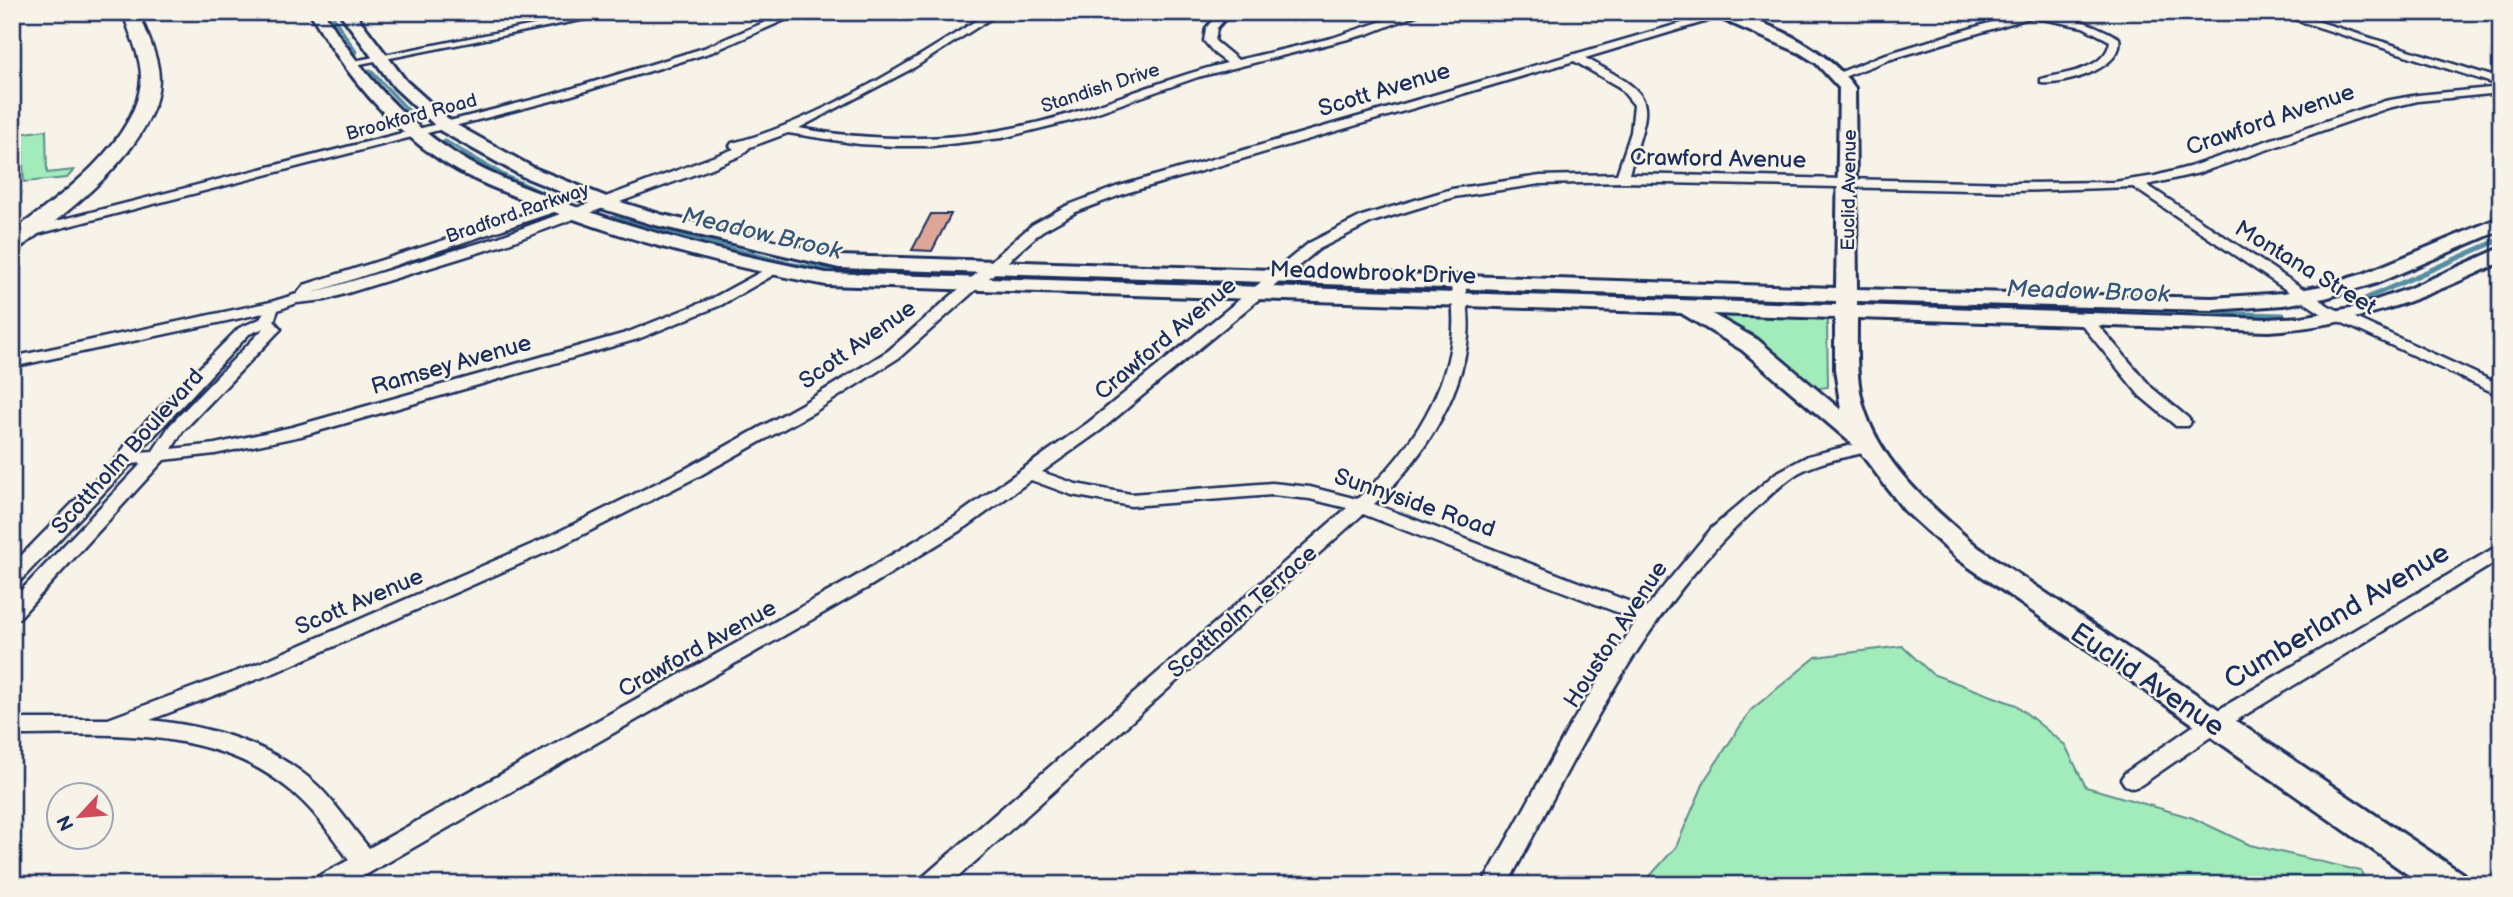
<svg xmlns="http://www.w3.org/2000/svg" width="2513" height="897" viewBox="0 0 2513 897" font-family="'Balsamiq Sans',sans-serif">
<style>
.green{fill:#a2ebbb;stroke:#5e8d8c;stroke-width:2}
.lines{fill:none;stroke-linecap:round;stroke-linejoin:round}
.stream-far1{stroke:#548da4;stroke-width:3.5}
.stream{stroke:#548da4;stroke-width:5}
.building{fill:#dea599;stroke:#1b2f5e;stroke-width:2}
.street-casing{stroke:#1b2f5e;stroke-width:5}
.secondary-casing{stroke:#1b2f5e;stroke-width:6}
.primary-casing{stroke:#1b2f5e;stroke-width:5}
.street{fill:#f7f3e8;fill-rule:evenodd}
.secondary{fill:#f7f3e8;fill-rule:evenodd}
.primary{fill:#f7f3e8;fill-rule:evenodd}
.labels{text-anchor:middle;stroke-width:5;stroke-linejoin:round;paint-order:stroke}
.far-street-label{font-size:19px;fill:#1b2f5e;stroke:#f7f3e8}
.street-label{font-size:23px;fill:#1b2f5e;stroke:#f7f3e8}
.water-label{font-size:24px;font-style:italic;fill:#33567b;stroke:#f7f3e8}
.near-street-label{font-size:28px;fill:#1b2f5e;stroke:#f7f3e8}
</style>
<rect width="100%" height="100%" fill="#f7f3e8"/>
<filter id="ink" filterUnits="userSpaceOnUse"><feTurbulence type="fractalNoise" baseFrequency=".0143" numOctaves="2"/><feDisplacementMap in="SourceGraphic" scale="14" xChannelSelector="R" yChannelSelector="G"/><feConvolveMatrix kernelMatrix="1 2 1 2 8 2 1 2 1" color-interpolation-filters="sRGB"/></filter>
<g filter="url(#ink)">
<!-- green -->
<path class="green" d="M 46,130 L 47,173 L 74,170 L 67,178 L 24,182 L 22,144 L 12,145 L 12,135 Z
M 1726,315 L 1818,317 L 1827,321 L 1828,387 L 1813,389 L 1720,319 Z
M 1902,646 L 1932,674 L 2016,705 L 2065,745 L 2086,787 L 2193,818 L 2250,845 L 2361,871 L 2367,885 L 1642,885 L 1676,847 L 1706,778 L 1751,710 L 1816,657 Z"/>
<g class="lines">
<!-- stream-far1 -->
<path class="stream-far1" d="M 333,17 L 356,52
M 370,70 L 419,122
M 445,141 L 467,154"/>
<!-- stream -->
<path class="stream" d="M 464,153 L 502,175 L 544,194
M 614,218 L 789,264 L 852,274
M 1307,288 L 1429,291
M 2358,302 L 2501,239
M 1891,305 L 2283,315"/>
</g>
<!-- building -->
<path class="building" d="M 931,214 L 951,214 L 932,251 L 912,250 Z"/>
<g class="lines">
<defs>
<path id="street" d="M 599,12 L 621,12 L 350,66 L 344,63 Z
M 789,12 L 803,12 L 712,52 L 559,99 L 26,237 L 19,233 L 21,230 L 551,95 L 704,48 Z
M 989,12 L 1001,12 L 915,67 L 799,128 C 890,145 980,141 1069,114 C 1122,98 1173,76 1227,63 L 1215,54 L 1204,41 L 1206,28 L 1220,12 L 1231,12 L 1217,28 L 1215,41 L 1238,60 L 1332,38 L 1409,12 L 1424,12 L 1368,34 L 1198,77 L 1078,119 L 1002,138 L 931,146 L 895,146 L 859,144 L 788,133 L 750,147 L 742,155 L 712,168 L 503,245 L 325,300 L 297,303 L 278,310 L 274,321 L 281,329 L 278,332 L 182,432 L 172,449 L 215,444 L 292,427 L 626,333 L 711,299 L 770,267 L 780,267 L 782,270 L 721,305 L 638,339 L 301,436 L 215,454 L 164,460 L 19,618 L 12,620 L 12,600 L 142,463 L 131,464 L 19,582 L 12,584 L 12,565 L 119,456 L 130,438 L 239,328 L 260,319 L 264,313 L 12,367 L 12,357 L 271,302 L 297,294 L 304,285 L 560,203 L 565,202 L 572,206 L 312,293 L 493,239 L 734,149 L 730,146 L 732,143 C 814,123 917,59 989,12 ZM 264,328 L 170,425 L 153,451 L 139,452 L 249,334 Z
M 1720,12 L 1737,12 L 1585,58 C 1662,99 1651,98 1629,174 L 2014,183 L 2114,182 L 2155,176 L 2189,167 L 2385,101 L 2418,95 L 2501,87 L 2501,93 L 2418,101 L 2388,108 L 2199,173 L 2147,185 L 2329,306 L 2501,385 L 2501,396 L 2319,312 L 2133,187 L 2014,191 L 1622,182 L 1540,184 L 1454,197 L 1372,222 L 1319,249 L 1101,430 L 1042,472 L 1076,484 L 1131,494 L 1272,483 L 1310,487 L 1357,499 C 1404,459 1444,400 1452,338 C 1455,320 1452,301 1451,283 L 1458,279 L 1465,283 C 1467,301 1470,319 1468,337 C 1461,400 1420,463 1374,504 L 1646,608 L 1711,529 L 1776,473 L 1808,456 L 1868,441 L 1877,446 L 1874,450 C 1849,457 1822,460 1798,473 C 1781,484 1765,500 1750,514 C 1640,615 1577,756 1507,885 L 1482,885 L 1571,724 L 1637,620 L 1363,514 L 949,885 L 920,885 L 923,877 L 1347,508 L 1310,499 L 1272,495 L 1131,506 L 1072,495 L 1031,480 L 969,525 L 867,588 L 348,885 L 314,885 L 317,877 L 349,860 C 333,838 318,815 298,797 C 220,725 111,735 12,735 L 12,719 L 108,719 L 262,662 L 542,540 L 687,468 L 802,404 L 888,351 L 1032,225 L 1066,206 L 1116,187 ZM 1574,61 L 1619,87 L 1634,105 L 1631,132 L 1617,174 L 1540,176 L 1452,189 L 1362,216 L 1309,243 L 1089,422 L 955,517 L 853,578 L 369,848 C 352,828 337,805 318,786 C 273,744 210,726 150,720 L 276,672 L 556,548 L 699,476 L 814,412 L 900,357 L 1042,231 L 1076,212 L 1126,193 Z
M 2025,12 C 2059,12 2089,21 2119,38 C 2126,67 2064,86 2041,83 L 2041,79 C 2064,73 2106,70 2110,41 L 2083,27 L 2032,17 L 1888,60 L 1841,78 L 1831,76 L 1880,56 Z
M 2272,12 L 2288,12 L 2501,79 L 2501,86 Z
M 2488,12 L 2501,12 L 2501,18 Z
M 2086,315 L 2091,317 L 2152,388 L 2188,418 L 2191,422 L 2188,426 L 2176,426 L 2140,396 L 2078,320 Z
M 2501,544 L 2501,559 L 2222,729 L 2141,785 L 2133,788 L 2125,785 L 2121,779 L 2125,773 L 2206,717 Z"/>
<path id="secondary" d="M 310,12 L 324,12 C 357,67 399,117 453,152 C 481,171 513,183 544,195 C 635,231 730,254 826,273 L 1836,305 L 1836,301 L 839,268 L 651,224 L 600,208 L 522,176 L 441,131 L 394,87 L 339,12 L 354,12 L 406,81 L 453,123 L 534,168 L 614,200 L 663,215 L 839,256 L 1836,288 L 1839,88 L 1816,63 L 1800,53 L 1705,12 C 1756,12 1825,46 1855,88 L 1857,289 L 2212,298 L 2283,293 L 2322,286 L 2363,274 L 2501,217 L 2501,230 L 2377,283 L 2325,298 L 2283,305 L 2212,310 L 1857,301 L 1857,305 L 2268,319 L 2302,317 L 2356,307 L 2408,289 L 2501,248 L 2501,262 C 2422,299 2356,326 2268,331 L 1857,318 C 1857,349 1855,384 1866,414 C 1886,470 1935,510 1979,548 L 2463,874 L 2468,885 L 2423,885 L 1959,560 L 1904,510 L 1856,447 L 1742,350 L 1681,313 L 826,285 C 727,266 629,242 534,204 C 502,191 468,179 439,159 C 384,122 342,69 310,12 ZM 1712,314 L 1835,318 L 1835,369 L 1841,410 L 1758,340 Z"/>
<path id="primary" d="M 123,12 L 139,12 C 146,34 159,56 159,79 C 158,146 69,211 20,248 L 12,250 L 12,232 C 58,199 137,142 141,80 C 142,57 129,34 123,12 Z"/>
</defs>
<!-- street casing -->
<use href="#street" class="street-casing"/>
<!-- secondary casing -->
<use href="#secondary" class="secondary-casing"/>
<!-- primary casing -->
<use href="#primary" class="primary-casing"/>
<!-- street -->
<use href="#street" class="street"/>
<!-- secondary -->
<use href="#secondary" class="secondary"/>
<!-- primary -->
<use href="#primary" class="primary"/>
</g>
</g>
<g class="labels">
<!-- far-street labels -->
<g class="far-street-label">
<text transform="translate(1100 87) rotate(-18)" y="7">Standish Drive</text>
<text transform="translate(411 116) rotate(-15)" y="7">Brookford Road</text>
<text transform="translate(1848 190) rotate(-89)" y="7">Euclid Avenue</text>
<text transform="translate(517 212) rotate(-19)" y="7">Bradford Parkway</text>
</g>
<!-- street labels -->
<g class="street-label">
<text transform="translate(1384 89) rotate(-17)" y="8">Scott Avenue</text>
<text transform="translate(2270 119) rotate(-19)" y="8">Crawford Avenue</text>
<text transform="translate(1718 158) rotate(1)" y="8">Crawford Avenue</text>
<text transform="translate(2306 267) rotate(31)" y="8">Montana Street</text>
<text transform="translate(1373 272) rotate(2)" y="8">Meadowbrook Drive</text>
<text transform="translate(1165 338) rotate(-40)" y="8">Crawford Avenue</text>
<text transform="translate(857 344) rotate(-35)" y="8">Scott Avenue</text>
<text transform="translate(451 364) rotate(-16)" y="8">Ramsey Avenue</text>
<text transform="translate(127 451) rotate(-48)" y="8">Scottholm Boulevard</text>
<text transform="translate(1415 502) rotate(19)" y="8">Sunnyside Road</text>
<text transform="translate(359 601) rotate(-23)" y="8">Scott Avenue</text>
<text transform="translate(1242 611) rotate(-41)" y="8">Scottholm Terrace</text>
<text transform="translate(1615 634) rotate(-57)" y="8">Houston Avenue</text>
<text transform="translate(697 648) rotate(-29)" y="8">Crawford Avenue</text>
</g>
<!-- water labels -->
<g class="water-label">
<text transform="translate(762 233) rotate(13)" y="8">Meadow Brook</text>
<text transform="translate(2088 291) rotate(2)" y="8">Meadow Brook</text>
</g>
<!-- near-street labels -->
<g class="near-street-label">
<text transform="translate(2336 615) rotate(-31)" y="10">Cumberland Avenue</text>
<text transform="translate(2148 679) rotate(34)" y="10">Euclid Avenue</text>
</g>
</g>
<!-- margin -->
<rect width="2513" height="897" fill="none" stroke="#f7f3e8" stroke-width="42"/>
<rect x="21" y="21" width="2471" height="855" fill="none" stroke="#1b2f5e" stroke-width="2.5" filter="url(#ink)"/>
<!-- north arrow -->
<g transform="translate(80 816) rotate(244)"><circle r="33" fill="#f7f3e8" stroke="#9fa5b1" stroke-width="2"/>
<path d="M0-5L12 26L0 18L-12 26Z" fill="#d1495b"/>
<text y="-10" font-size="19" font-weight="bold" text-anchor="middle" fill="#1b2f5e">N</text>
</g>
</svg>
